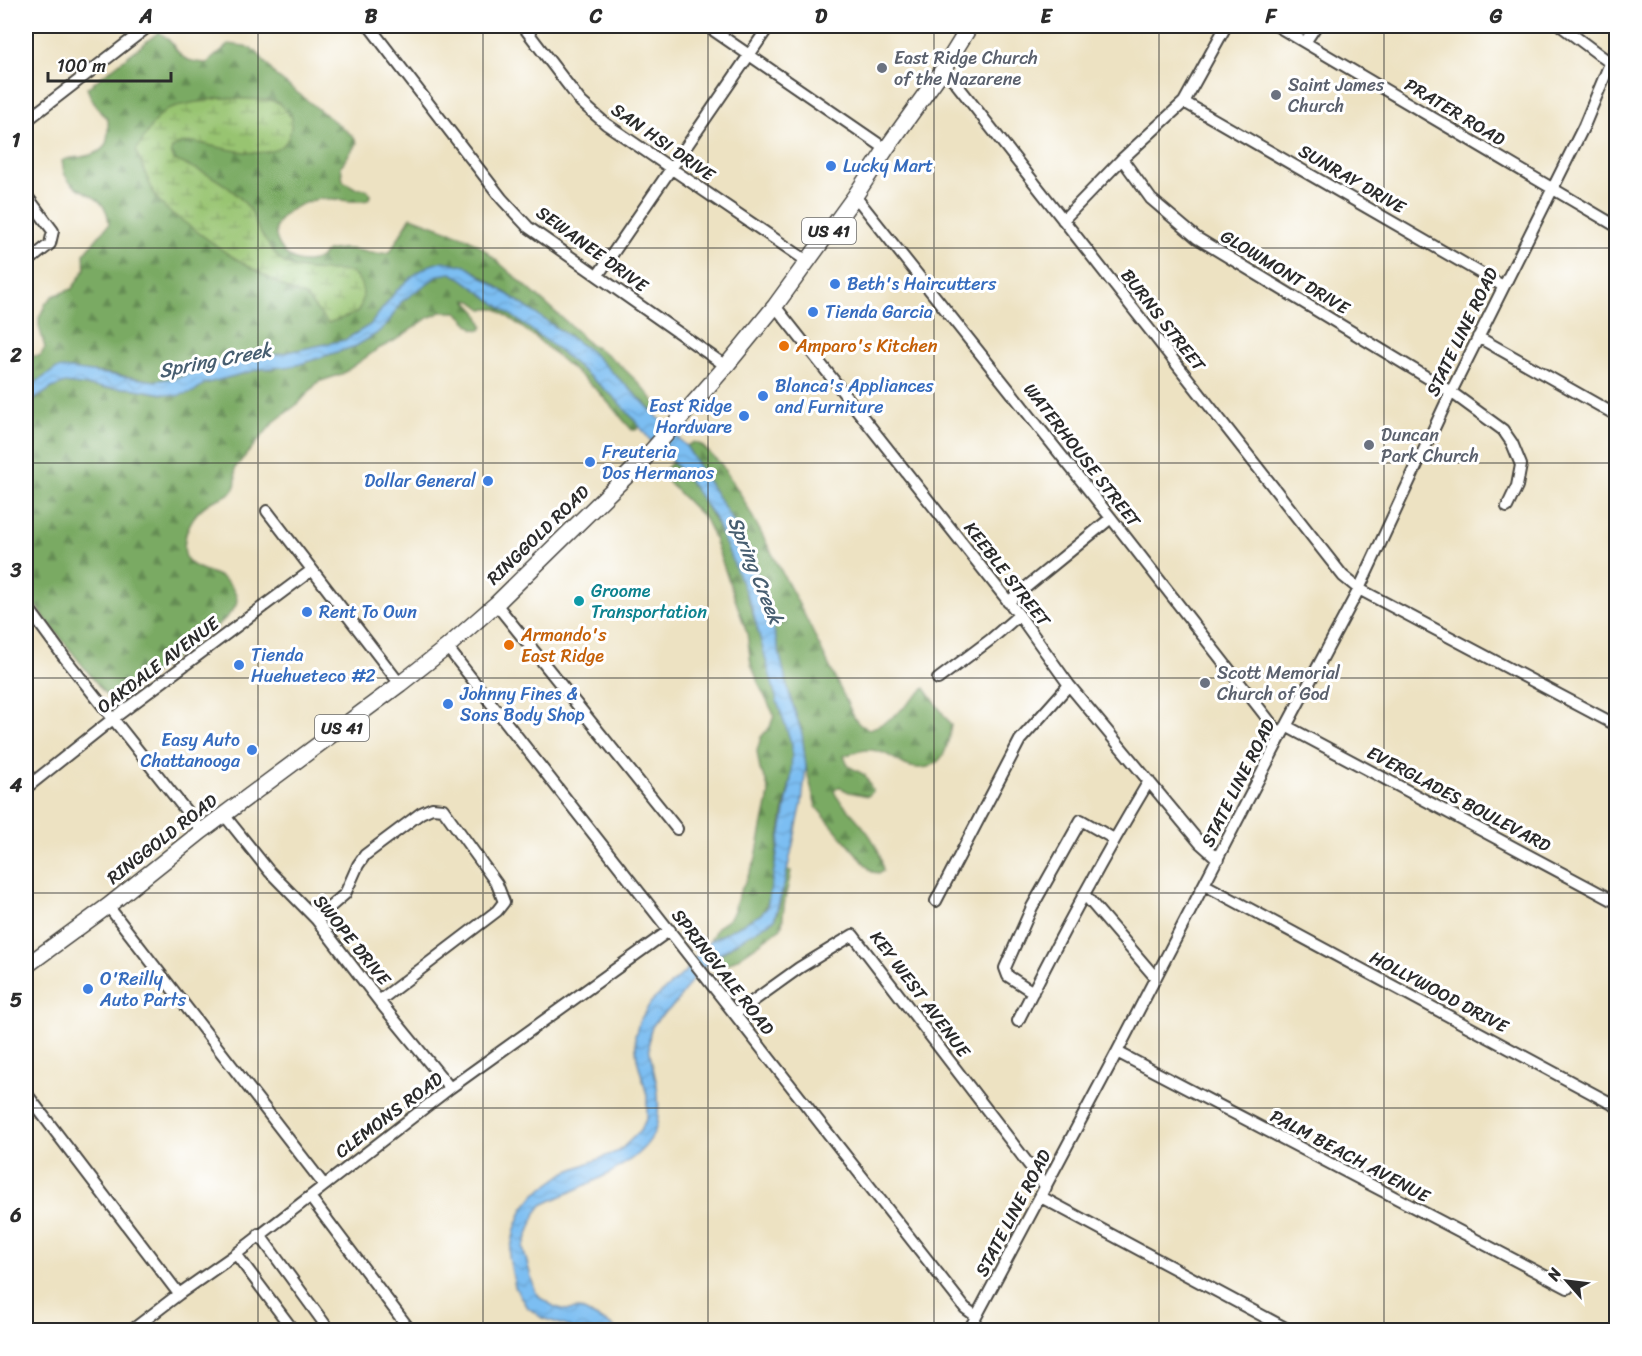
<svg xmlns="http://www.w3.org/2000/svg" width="1642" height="1356" viewBox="0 0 1642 1356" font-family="Sriracha,sans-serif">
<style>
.forest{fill:url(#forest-firs);stroke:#526a47;stroke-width:1.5}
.wetland{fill:url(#wetland-marsh);stroke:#62784e;stroke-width:1.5}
.water{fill:url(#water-waves);stroke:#54748e;stroke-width:1.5}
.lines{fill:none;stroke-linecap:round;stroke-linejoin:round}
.street-casing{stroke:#484642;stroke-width:14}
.primary-casing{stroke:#484642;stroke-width:18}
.street{stroke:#fff;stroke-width:10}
.primary{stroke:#fff;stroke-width:15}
.grid{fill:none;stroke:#2b2b2b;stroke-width:1.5;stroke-opacity:0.55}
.worship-dot{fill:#6b7280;stroke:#fff;stroke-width:2}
.shop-dot{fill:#3f7fe0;stroke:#fff;stroke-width:2}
.food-dot{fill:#e8710a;stroke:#fff;stroke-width:2}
.culture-dot{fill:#0f9aa8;stroke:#fff;stroke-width:2}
.labels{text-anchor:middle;stroke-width:6;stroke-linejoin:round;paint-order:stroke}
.shield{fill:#fff;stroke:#6b6b6b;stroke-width:1.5}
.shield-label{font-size:16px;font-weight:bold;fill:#2b2b2b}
.worship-label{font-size:18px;fill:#5b616d;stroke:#fff;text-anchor:start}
.street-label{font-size:18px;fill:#2b2b2b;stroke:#fff}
.shop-label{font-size:18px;fill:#366cbe;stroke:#fff;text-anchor:start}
.food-label{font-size:18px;fill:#c56008;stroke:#fff;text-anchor:start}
.culture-label{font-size:18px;fill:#0d838f;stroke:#fff;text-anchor:start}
.water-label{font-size:20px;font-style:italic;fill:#475e71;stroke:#fff}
.neatline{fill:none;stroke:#2b2b2b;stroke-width:2}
.grid-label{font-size:20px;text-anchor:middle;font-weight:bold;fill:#2b2b2b}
</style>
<defs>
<pattern id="forest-firs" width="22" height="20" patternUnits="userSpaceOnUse" patternTransform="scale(1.5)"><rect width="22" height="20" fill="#7aaa63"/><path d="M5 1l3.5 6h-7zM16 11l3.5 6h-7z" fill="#648b52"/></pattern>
<pattern id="wetland-marsh" width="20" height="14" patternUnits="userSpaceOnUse" patternTransform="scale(1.5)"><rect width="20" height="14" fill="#98c471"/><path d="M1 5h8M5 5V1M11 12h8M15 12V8" fill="none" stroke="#7c9f5d"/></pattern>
<pattern id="water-waves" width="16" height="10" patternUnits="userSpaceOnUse" patternTransform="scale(1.5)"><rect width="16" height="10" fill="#7cbef2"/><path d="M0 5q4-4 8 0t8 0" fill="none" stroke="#6ba3d0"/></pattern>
</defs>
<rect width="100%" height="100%" fill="#fff"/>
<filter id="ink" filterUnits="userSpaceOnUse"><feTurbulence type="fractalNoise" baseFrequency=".0167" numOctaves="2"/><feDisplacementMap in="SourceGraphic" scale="12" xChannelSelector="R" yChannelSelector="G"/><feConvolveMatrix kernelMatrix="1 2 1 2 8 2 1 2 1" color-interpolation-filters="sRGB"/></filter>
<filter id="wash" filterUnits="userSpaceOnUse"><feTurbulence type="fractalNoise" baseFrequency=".008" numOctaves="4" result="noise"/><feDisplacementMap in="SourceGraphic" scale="24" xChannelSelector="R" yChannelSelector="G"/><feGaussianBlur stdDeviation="1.35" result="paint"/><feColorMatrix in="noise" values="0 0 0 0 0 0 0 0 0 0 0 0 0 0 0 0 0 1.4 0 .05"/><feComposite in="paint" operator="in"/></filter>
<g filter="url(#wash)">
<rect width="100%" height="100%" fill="#ede2c2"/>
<!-- forest -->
<path class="forest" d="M 159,32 C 183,47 170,61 207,63 L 229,44 L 244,46 L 256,51 L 276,76 L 354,137 L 357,143 L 341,166 L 343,181 L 355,188 L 366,189 L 371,194 L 368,200 C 349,205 333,195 314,200 C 292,206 265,221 280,246 C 284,253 290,259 297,261 C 304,263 314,262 320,258 C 322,256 323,253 326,252 C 330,250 336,250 340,249 C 358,247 370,257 390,252 L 411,217 L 465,237 L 479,245 L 579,333 C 586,345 599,348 609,356 C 627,370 645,389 659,407 L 653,411 L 590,351 L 476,272 L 428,266 L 397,290 L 370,325 L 345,340 L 250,360 L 232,359 L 180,377 L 155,381 L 106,373 L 56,369 L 26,389 L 26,356 L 40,356 L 45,348 L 39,326 L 39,318 L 46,303 L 53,296 L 72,289 L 85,269 L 84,254 L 109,224 C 107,191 76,196 65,175 C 63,171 63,165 62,161 C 69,157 73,158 81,157 C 108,153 109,143 108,119 C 97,110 92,101 87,88 Z
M 445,273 L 451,273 L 461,278 L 556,348 L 614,397 L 640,426 L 636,430 L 632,430 L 598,391 L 535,337 L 497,309 L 483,309 L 472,301 L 466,300 L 477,312 L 483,326 L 481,330 L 474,329 L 457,312 L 441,312 L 428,318 L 394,341 L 378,349 L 342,374 L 318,382 L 299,403 L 274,422 L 235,468 C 235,474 237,481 235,486 C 231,497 217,498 209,503 C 196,511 187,525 185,540 C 179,573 210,567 225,580 C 232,586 241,599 235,607 C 223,624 203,637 187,649 C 162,667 138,685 113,704 L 26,594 L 26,405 L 52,388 L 65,383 L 105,388 L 130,388 L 162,394 L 193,392 L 204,384 L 260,369 L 294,366 L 356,346 L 376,334 L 388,323 L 401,302 L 439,275 Z
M 694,442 L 701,445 L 721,464 L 741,495 L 803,612 L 855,719 L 860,725 L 869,729 C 891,723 908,703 925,688 L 951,725 C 948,742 947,761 928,767 C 920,769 912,768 905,765 C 893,759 885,751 871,750 C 861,749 853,753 844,756 L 848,766 L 865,775 L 873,791 L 868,796 L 849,792 L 839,787 L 834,791 L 837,797 C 856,819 881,840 883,871 L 879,873 L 872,872 L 816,807 L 806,767 L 802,734 L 789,693 L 766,598 L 742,536 L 686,446 Z
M 672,462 C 731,520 755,620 777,698 C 781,714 790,730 792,746 C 796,766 788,789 784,809 C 778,842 774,875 767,908 L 760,915 L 710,941 L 717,927 L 729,919 L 733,913 L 739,894 L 755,862 L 769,794 L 766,780 L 760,770 L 757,751 L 761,737 L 770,727 L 774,715 L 761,689 L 751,664 L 747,633 L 712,533 L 705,519 L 664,478 L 666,469 Z
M 787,870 L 791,871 C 789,884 785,895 784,908 C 782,915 784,921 781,928 C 771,935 724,970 715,970 C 712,969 710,966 708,964 L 744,937 L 774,920 L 778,911 Z"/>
<!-- wetland -->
<path class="wetland" d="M 219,98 L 269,100 L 279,103 L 292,118 C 291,124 291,134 287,140 C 273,165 217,146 194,142 L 183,143 L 172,148 L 171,152 L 174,160 C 205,172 231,183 251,211 C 254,215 254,219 256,224 C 260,233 277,260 286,264 C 306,273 329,270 351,272 C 365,282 366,299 357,313 L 328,323 L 305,296 L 293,292 L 228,254 L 166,209 L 155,196 L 136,151 C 145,137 154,118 168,109 C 176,104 208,101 219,98 Z"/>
<!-- water -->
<path class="water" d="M 443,261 L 466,266 L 475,272 L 590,351 L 642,401 L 686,446 L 742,536 L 766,598 L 789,693 L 802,734 L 806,767 L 802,803 L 784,885 L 774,920 C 747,936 721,950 699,972 C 689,982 683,995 674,1005 C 666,1013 653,1020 650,1032 C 646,1053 657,1074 658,1095 C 659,1108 659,1124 653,1135 C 635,1169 574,1189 542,1205 L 536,1213 L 523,1248 L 535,1291 L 542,1299 L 555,1307 L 567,1310 L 580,1309 L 611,1325 L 617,1330 L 574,1330 L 567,1326 L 542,1318 L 526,1306 L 515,1287 L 509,1257 L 515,1229 L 523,1209 L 535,1194 L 566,1172 L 619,1151 L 641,1130 L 647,1117 L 647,1095 L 637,1059 L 635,1036 L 639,1022 L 651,1002 L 686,971 L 699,952 L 710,941 L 760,915 L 767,908 L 791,779 L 792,745 L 777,701 L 751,605 L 714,517 L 684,473 L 649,439 L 637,423 L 614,397 L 556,348 L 461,278 L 451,273 L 439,275 L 401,302 L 388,323 L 376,334 L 356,346 L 294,366 L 260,369 L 204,384 L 193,392 L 176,396 L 130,388 L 105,388 L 65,383 L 52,388 L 26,405 L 26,389 L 56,369 L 63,368 L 155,381 L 180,377 L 232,359 L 251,360 L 345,340 L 370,325 L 397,290 L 414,275 L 428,266 Z"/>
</g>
<g filter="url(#ink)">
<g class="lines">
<defs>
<path id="street" d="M 369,26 L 502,199 L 528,227 L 726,366
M 523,26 L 581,102 L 606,124 L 807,261
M 707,26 L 886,149
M 951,26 L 964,35
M 1277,26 L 1616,226
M 1561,26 L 1609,62
M 1306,41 L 1316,26
M 944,68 L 1343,576 L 1359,589 L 1616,725
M 1184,102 L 1503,286
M 26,121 L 149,26
M 1122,159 L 1151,199 L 1197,238 L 1451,392 L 1503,430 L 1512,443 L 1521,465 L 1517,486 L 1507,507
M 26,195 L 53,231 L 50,244 L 26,263
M 855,196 L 1111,518 L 1281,736
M 1063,220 L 1122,159 L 1184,102 L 1226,26
M 598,275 L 769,26
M 775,306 L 1019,615 L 1069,685 L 1200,843 L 1218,859
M 1478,337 L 1616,415
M 267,511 L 400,684
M 1008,602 L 1111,518
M 496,604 L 677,829
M 26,605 L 64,657 L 202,831
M 447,647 L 965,1308 L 976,1316
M 938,679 L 990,640 L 1019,615
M 1286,726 L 1616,902
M 26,788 L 114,718 L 312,570
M 225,816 L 269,871 L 316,919 L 379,1001 L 450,1088
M 1205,885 L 1616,1106
M 1084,894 L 1155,977
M 936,901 L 1020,740 L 1069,685
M 108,906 L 324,1185
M 316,919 L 345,894 L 358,865 L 365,855 L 421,813 L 432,808 L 443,809 L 497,884 L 504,902 L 497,911 L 379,1001
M 1033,992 L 1008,976 L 1005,968 L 1032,907 L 1081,820 L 1114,839
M 735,1014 L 799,968 L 853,935 L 1046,1187
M 1018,1021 C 1059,939 1102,859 1149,781
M 1117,1052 L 1568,1288
M 26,1093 L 179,1294
M 310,1197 L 410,1330
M 1041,1197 L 1289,1330
M 259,1234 L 329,1330
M 236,1254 L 293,1330
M 132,1330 L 179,1294 L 236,1254 L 450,1088 L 670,930
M 969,1330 L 1117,1052 L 1281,736 L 1359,589 L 1451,392 L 1584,126 L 1616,49"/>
<path id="primary" d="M 26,966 L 108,906 L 202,831 L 400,684 L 447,647 L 496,604 L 647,456 L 726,366 L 775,306 L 855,196 L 886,149 L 944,68 L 970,26"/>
</defs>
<!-- street casing -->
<use href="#street" class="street-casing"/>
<!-- primary casing -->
<use href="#primary" class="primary-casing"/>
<!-- street -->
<use href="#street" class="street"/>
<!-- primary -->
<use href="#primary" class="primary"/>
</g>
</g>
<!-- grid -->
<path class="grid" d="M 258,26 L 258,1330M 483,26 L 483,1330M 708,26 L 708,1330M 934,26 L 934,1330M 1159,26 L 1159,1330M 1384,26 L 1384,1330M 26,248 L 1616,248M 26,463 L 1616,463M 26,678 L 1616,678M 26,893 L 1616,893M 26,1108 L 1616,1108"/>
<!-- markers -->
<g class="worship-dot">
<circle cx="882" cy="68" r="6"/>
<circle cx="1276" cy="95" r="6"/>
<circle cx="1369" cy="445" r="6"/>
<circle cx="1205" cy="683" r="6"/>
</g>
<g class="shop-dot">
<circle cx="831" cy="166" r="6"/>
<circle cx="835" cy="284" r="6"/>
<circle cx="813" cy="312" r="6"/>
<circle cx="763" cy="396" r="6"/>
<circle cx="744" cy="416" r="6"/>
<circle cx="590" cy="462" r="6"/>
<circle cx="488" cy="481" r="6"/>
<circle cx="307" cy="612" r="6"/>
<circle cx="239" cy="665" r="6"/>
<circle cx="448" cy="704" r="6"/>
<circle cx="252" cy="750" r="6"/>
<circle cx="88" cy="989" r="6"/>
</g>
<g class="food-dot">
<circle cx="784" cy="346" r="6"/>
<circle cx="509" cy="645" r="6"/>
</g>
<circle class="culture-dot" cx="579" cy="601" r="6"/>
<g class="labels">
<!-- shield labels -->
<g class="shield">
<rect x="802" y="218" width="54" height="26" rx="4.5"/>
<rect x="315" y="715" width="54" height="26" rx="4.5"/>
</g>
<g class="shield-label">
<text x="829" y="237">US 41</text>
<text x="342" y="734">US 41</text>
</g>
<!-- worship labels -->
<g class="worship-label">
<text x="894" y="64">East Ridge Church<tspan x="894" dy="21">of the Nazarene</tspan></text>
<text x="1288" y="91">Saint James<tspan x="1288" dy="21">Church</tspan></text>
<text x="1381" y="441">Duncan<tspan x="1381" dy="21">Park Church</tspan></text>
<text x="1217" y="679">Scott Memorial<tspan x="1217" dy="21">Church of God</tspan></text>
</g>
<!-- street labels -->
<g class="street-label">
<text transform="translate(1455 112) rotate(31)" y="6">PRATER ROAD</text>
<text transform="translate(663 142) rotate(35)" y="6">SAN HSI DRIVE</text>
<text transform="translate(1352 179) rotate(30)" y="6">SUNRAY DRIVE</text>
<text transform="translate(592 249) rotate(36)" y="6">SEWANEE DRIVE</text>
<text transform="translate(1285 272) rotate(31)" y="6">GLOWMONT DRIVE</text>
<text transform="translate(1163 320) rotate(52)" y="6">BURNS STREET</text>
<text transform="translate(1462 332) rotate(-64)" y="6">STATE LINE ROAD</text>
<text transform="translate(1082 455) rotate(52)" y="6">WATERHOUSE STREET</text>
<text transform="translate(538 535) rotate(-44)" y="6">RINGGOLD ROAD</text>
<text transform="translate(1007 574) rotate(52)" y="6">KEEBLE STREET</text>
<text transform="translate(158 665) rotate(-37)" y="6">OAKDALE AVENUE</text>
<text transform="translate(1238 783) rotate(-63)" y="6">STATE LINE ROAD</text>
<text transform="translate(1459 799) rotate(28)" y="6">EVERGLADES BOULEVARD</text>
<text transform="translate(162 839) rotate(-38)" y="6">RINGGOLD ROAD</text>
<text transform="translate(352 940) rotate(51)" y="6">SWOPE DRIVE</text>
<text transform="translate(723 972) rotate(52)" y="6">SPRINGVALE ROAD</text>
<text transform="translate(1439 992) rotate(28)" y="6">HOLLYWOOD DRIVE</text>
<text transform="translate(920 994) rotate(53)" y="6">KEY WEST AVENUE</text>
<text transform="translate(389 1115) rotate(-37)" y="6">CLEMONS ROAD</text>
<text transform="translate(1350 1156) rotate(28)" y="6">PALM BEACH AVENUE</text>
<text transform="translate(1013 1213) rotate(-62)" y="6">STATE LINE ROAD</text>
</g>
<!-- shop labels -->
<g class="shop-label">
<text x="843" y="172">Lucky Mart</text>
<text x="847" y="290">Beth's Haircutters</text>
<text x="825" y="318">Tienda Garcia</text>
<text x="775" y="392">Blanca's Appliances<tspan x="775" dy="21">and Furniture</tspan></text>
<text x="732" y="412" text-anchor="end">East Ridge<tspan x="732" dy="21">Hardware</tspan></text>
<text x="602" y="458">Freuteria<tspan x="602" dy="21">Dos Hermanos</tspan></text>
<text x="476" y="487" text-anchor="end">Dollar General</text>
<text x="319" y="618">Rent To Own</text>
<text x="251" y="661">Tienda<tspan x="251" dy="21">Huehueteco #2</tspan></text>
<text x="460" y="700">Johnny Fines &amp;<tspan x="460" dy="21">Sons Body Shop</tspan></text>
<text x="240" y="746" text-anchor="end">Easy Auto<tspan x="240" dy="21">Chattanooga</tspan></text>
<text x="100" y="985">O'Reilly<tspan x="100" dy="21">Auto Parts</tspan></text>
</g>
<!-- food labels -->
<g class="food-label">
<text x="796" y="352">Amparo's Kitchen</text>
<text x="521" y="641">Armando's<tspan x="521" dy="21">East Ridge</tspan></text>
</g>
<!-- culture labels -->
<g class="culture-label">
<text x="591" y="597">Groome<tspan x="591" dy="21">Transportation</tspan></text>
</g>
<!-- water labels -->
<g class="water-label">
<text transform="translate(215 360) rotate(-11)" y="7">Spring Creek</text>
<text transform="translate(756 570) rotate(68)" y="7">Spring Creek</text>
</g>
</g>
<!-- margin -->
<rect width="1642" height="1356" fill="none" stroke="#fff" stroke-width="66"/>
<!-- north arrow -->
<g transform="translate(1567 1281) rotate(298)" stroke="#ffffff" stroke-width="4.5" paint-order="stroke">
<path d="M0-4.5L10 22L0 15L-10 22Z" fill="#2b2b2b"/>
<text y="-9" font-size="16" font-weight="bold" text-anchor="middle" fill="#2b2b2b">N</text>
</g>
<!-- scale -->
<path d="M48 72v9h123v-9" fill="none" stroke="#2b2b2b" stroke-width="3"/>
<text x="57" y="72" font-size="18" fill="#2b2b2b" stroke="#ffffff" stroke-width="4.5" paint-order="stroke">100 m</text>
<rect x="33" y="33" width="1576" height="1290" class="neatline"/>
<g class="grid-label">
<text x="146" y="23">A</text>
<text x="371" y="23">B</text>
<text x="596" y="23">C</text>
<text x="821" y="23">D</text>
<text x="1046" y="23">E</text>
<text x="1271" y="23">F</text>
<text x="1496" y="23">G</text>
<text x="16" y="147">1</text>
<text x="16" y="362">2</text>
<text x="16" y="577">3</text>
<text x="16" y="792">4</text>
<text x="16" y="1007">5</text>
<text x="16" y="1222">6</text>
</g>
</svg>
